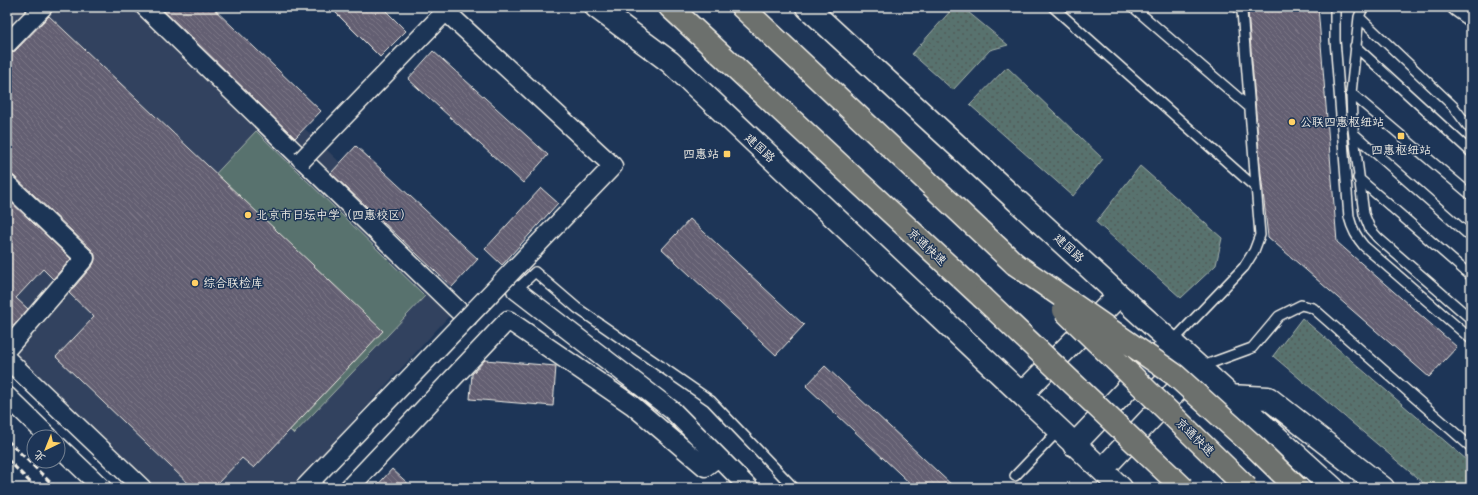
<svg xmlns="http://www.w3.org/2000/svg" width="1478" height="495" viewBox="0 0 1478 495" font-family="Mali,'LXGW WenKai TC',sans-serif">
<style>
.built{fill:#32425f}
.park{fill:#58726e;stroke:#a6b2ab}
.garden{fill:url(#garden-dots);stroke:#a6b2ab}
.building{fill:url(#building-back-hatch);stroke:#f4f1e8}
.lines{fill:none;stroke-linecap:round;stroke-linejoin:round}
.lane-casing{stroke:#f4f1e8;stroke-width:12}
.street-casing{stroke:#f4f1e8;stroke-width:21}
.secondary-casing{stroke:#f4f1e8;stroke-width:25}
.highway-casing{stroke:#f4f1e8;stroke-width:25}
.lane{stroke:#1d3557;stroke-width:9}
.street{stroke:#1d3557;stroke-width:18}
.secondary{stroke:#1d3557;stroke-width:22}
.highway{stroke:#6c706d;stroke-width:22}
.rail{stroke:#f4f1e8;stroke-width:3;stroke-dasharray:6 3;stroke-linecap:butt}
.street-bridge-casing{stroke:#f4f1e8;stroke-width:21;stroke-linecap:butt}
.highway-bridge-casing{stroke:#f4f1e8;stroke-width:25;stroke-linecap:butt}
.street-bridge{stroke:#1d3557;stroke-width:18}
.highway-bridge{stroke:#6c706d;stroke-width:22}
.poi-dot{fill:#ffd166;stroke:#1d3557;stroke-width:1.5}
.labels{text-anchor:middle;stroke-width:3;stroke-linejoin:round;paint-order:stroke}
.poi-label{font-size:12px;fill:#f4f1e8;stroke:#1d3557;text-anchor:start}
.street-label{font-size:12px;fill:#f4f1e8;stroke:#1d3557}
</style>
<defs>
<pattern id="garden-dots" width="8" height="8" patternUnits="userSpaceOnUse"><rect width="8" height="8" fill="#58726e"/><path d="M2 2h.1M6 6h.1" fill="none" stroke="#505b58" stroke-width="1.8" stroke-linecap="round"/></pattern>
<pattern id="building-back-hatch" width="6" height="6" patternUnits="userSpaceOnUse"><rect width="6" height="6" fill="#645f72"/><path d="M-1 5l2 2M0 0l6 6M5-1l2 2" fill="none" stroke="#7b7686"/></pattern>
</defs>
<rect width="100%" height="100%" fill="#1d3557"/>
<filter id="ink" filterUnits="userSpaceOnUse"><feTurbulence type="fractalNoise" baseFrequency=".025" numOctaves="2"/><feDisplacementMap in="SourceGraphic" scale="8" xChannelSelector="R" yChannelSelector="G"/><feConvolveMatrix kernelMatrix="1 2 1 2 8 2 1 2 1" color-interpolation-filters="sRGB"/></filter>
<g filter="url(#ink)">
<!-- built -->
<path class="built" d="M 7,7 L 177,7 L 457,274 L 434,299 L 450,315 L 292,488 L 148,488 L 7,353 Z"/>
<!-- park -->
<path class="park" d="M 256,131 L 425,296 L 294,434 L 125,270 Z"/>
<!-- garden -->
<path class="garden" d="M 954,7 L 962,7 L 1008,45 L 990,50 L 953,90 L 912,54 Z
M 1007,67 L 1103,159 L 1073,196 L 970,105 Z
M 1140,166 L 1222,238 L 1216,265 L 1181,298 L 1096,222 Z
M 1302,318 L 1467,460 L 1471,488 L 1429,488 L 1273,356 Z"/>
<!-- building -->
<path class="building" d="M 160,7 L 212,7 L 321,111 L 295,138 Z
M 330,7 L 382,7 L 406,31 L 380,57 Z
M 1246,7 L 1318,7 L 1337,242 L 1457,347 L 1429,377 L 1268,237 L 1260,165 L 1248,11 Z
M 49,16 L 383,331 L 254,468 L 242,458 L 213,488 L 193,488 L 56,357 L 94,317 L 69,293 L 93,265 L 95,260 L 95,255 L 92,250 L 14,176 L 7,174 L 7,54 L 15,51 Z
M 433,51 L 548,155 L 523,183 L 408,79 Z
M 356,146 L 478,259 L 452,287 L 331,173 Z
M 541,188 L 558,203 L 502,265 L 485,249 Z
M 7,198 L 71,259 L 53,279 L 43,269 L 16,298 L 28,309 L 7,333 L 7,247 L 13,241 L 7,235 Z
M 690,219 L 804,325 L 776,355 L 662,249 Z
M 485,360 L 556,366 L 553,406 L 470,399 L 472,374 Z
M 825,366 L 955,488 L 915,488 L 806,386 Z
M 392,469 L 413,488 L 375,488 Z"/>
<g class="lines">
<defs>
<path id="lane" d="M 1053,7 L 1256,188
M 1133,7 L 1249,107
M 1335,7 L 1335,40 L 1349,217 C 1352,229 1356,237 1364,246 L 1471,339
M 1363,7 L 1359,17 L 1351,93 L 1352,121 L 1364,214 L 1370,229 L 1378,238 L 1471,319
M 1359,17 L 1453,106 L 1471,130
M 1355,46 L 1471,152
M 1351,93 L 1471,195
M 1354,134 L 1471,237
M 1358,178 L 1471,276
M 516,290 L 535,272 L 577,308 L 711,401 L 794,488
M 1172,342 L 1244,267 L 1254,251 L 1260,235 L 1242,11 L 1237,7
M 1200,367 L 1252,348 L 1279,316 L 1301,305 L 1313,308 L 1471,447
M 1015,476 L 1059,430"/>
<path id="street" d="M 145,7 L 467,319
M 1457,7 L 1471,17
M 7,44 L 43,7
M 7,184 L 85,258 L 7,349
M 516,290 L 673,411 L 749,488
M 7,359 L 142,488
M 7,396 L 49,437
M 58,446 L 102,488
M 349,488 L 508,320 L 632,405 L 705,467 L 718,457"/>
<path id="secondary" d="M 596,7 L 670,62 L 1121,488
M 807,7 L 1119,295 L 1333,488
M 1022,394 L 1119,295
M 1230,396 L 1268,398 L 1383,488
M 1074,445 L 1167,347
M 1102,470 L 1197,369"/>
<path id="highway" d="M 670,7 L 982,297
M 742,7 L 1015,264"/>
</defs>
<!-- lane casing -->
<use href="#lane" class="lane-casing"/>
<!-- street casing -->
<use href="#street" class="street-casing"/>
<!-- secondary casing -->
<use href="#secondary" class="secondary-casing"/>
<!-- highway casing -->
<use href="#highway" class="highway-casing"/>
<!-- lane -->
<use href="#lane" class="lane"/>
<!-- street -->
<use href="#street" class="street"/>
<!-- secondary -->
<use href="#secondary" class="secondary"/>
<!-- highway -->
<use href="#highway" class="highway"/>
<!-- rail -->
<path class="rail" d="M 7,440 L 56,488
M 7,459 L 36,488"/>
<defs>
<path id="street-bridge" d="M 302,160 L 446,11
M 304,488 L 613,166 L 441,7"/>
<path id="highway-bridge" d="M 1015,264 L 1175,375 L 1255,447 L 1297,488
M 982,297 L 1183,488
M 1064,310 L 1247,488"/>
</defs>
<!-- street-bridge casing -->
<use href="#street-bridge" class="street-bridge-casing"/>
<!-- highway-bridge casing -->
<use href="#highway-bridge" class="highway-bridge-casing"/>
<!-- street-bridge -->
<use href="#street-bridge" class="street-bridge"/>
<!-- highway-bridge -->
<use href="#highway-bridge" class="highway-bridge"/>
</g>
</g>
<!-- markers -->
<g class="poi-dot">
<circle cx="1292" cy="122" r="4"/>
<rect x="1397" y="132" width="8" height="8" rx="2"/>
<rect x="723" y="150" width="8" height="8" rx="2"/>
<circle cx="248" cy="215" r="4"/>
<circle cx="195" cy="283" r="4"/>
</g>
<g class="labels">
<!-- poi labels -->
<g class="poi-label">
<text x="1300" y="126">公联四惠枢纽站</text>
<text x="1401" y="154" text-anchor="middle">四惠枢纽站</text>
<text x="719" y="158" text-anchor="end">四惠站</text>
<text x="256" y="219">北京市日坛中学（四惠校区）</text>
<text x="203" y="287">综合联检库</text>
</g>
<!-- street labels -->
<g class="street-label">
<text transform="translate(760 148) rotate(43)" y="4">建国路</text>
<text transform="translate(927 247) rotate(43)" y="4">京通快速</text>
<text transform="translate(1069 248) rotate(43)" y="4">建国路</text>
<text transform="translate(1195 437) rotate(44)" y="4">京通快速</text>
</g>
</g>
<!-- margin -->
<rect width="1478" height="495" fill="none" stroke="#1d3557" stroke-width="24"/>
<rect x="12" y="12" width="1454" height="471" fill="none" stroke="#f4f1e8" stroke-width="1.5" filter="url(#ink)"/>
<!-- north arrow -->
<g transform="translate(46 449) rotate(223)"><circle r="19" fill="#1d3557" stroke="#738091"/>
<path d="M0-3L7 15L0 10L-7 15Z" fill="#ffd166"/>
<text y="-6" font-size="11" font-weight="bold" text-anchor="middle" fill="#f4f1e8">北</text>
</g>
</svg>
